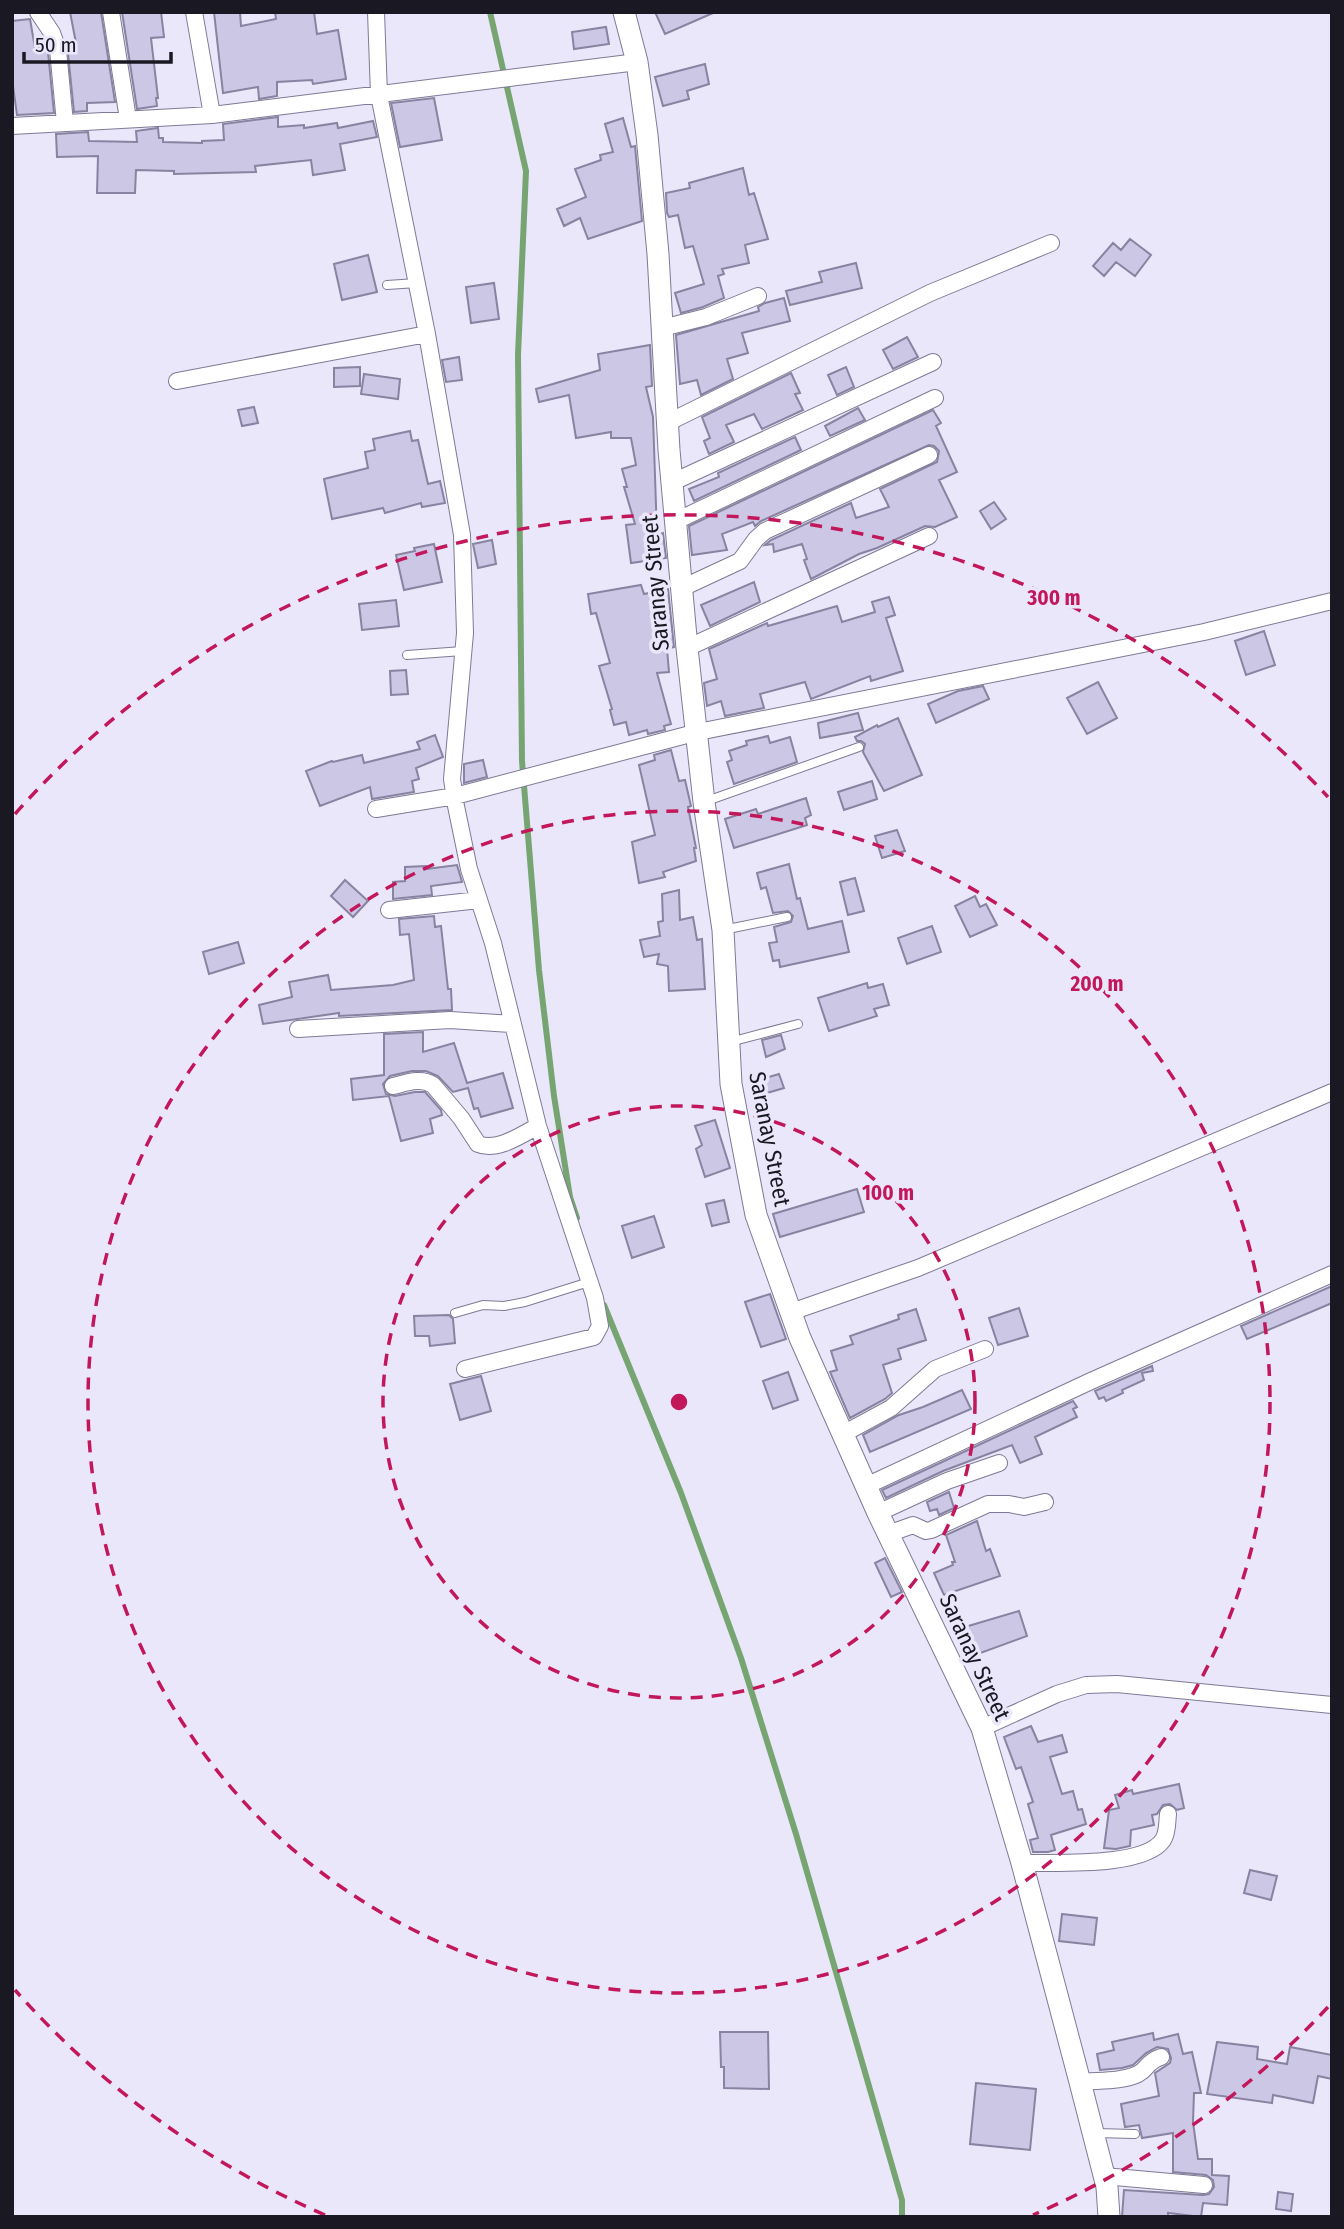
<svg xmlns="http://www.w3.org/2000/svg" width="1344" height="2229" viewBox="0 0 1344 2229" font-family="'Fira Sans Condensed',sans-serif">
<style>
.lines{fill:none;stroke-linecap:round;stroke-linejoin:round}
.stream{stroke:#76a572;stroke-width:6}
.building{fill:#ccc7e5;stroke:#8883a0;stroke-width:2}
.service-casing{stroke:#7e7a95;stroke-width:10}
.minor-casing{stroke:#7e7a95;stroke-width:18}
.tertiary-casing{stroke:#7e7a95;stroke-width:23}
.service{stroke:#fff;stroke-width:8}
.minor{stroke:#fff;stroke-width:16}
.tertiary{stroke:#fff;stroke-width:21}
.ring{fill:none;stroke:#c2185b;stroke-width:3.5;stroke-dasharray:12 9}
.labels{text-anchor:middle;stroke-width:7;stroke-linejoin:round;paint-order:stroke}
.street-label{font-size:23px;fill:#1a1823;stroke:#eae7fa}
.centre{fill:#c2185b;stroke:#eae7fa;stroke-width:3.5}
.ring-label{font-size:21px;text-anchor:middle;font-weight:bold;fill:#c2185b;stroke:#eae7fa;stroke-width:7;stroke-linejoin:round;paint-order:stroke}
</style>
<rect width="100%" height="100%" fill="#eae7fa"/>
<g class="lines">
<!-- stream -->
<path class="stream" d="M 490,12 L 526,171 L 518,355 L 522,761 L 539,970 L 554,1096 L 570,1197 L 577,1218
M 604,1305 L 681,1493 L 741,1658 L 796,1834 L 902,2200 L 902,2217"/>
</g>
<!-- building -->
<path class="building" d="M 70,12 L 101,12 L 115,102 L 87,103 L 87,111 L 74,112 L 67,44 L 76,43 Z
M 122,12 L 161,12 L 164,37 L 151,38 L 158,98 L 156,98 L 157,106 L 137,109 Z
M 214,12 L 240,12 L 241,26 L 276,19 L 275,12 L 314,12 L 317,34 L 338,30 L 346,79 L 313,84 L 312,80 L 277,82 L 277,96 L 259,99 L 258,87 L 223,93 Z
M 655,12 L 713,12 L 713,13 L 665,34 Z
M 30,19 L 35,48 L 46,46 L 48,52 L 54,113 L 17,115 L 12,79 L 12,21 Z
M 606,27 L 609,44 L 574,49 L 572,32 Z
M 705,64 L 709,84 L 687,91 L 689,99 L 663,106 L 655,77 Z
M 434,98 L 442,140 L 400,147 L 391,103 Z
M 278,117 L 278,127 L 304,125 L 304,128 L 337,123 L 338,128 L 373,121 L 377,137 L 340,144 L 345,170 L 313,175 L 311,160 L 255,166 L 256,172 L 174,174 L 174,171 L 136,170 L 135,193 L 97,193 L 98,156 L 57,157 L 56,134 L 88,132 L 89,141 L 137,142 L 136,131 L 158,128 L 159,138 L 163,138 L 163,142 L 202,143 L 202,141 L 224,140 L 223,124 Z
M 623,118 L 631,147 L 635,146 L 642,221 L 588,239 L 580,218 L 564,226 L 557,209 L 586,197 L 575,169 L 601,160 L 600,155 L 613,152 L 605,124 Z
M 743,168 L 749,195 L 754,193 L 768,239 L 745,245 L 749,263 L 722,269 L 724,274 L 718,276 L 724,298 L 703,307 L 681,313 L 675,293 L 704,284 L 693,246 L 685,248 L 678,215 L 669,217 L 667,213 L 666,193 L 690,188 L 689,183 Z
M 1130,239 L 1151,255 L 1135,276 L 1116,262 L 1104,276 L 1093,266 L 1113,243 L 1121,250 Z
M 368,255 L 377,292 L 342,300 L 334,264 Z
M 856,263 L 862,288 L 790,305 L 786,291 L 822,282 L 819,272 Z
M 494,283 L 499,319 L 471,323 L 466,287 Z
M 784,298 L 790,321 L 742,333 L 748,353 L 727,359 L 733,379 L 701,395 L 697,380 L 680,384 L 676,335 L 759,311 L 758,307 L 765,303 Z
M 907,337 L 918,357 L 893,369 L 883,350 Z
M 650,345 L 652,386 L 646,387 L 653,417 L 657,535 L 663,533 L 666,558 L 631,563 L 626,525 L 635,524 L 624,487 L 627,487 L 622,469 L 636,465 L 631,438 L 611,438 L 611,432 L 576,438 L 569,395 L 539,402 L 536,389 L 600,370 L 598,354 Z
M 459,357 L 462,380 L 446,382 L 442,360 Z
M 360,367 L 360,386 L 334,387 L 334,368 Z
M 846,367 L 854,387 L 837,395 L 828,375 Z
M 791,373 L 800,393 L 795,394 L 803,410 L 762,429 L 754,414 L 726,425 L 734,442 L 709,454 L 704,441 L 710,438 L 702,417 Z
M 364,374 L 400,379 L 398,399 L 361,394 Z
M 254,407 L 258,423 L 242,426 L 238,410 Z
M 858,408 L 865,420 L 830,436 L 825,426 Z
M 933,410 L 941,423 L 936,426 L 957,472 L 939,480 L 957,517 L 935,527 L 925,526 L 877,548 L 859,554 L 811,579 L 804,560 L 807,559 L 802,544 L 774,552 L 773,544 L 765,545 L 771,540 L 851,503 L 856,518 L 889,507 L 880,489 L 937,462 L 939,451 L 934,446 L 929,445 L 761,521 L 755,526 L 753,522 L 722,534 L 727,550 L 692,555 L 689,526 Z
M 410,431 L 412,441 L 418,440 L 428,484 L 440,481 L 445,503 L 422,507 L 421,503 L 385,513 L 383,508 L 332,519 L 324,479 L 368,468 L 365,452 L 375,450 L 373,439 Z
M 795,437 L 801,450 L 694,501 L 689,489 L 719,477 L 718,473 Z
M 994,502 L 1006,519 L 991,529 L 980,511 Z
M 492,540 L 496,564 L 478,568 L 473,544 Z
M 434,544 L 442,582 L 404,590 L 396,555 L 415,551 L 414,548 Z
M 754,582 L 760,602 L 710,626 L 701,605 Z
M 641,585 L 644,594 L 668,589 L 674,647 L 667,649 L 669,672 L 657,673 L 671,724 L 664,726 L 665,730 L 648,734 L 647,730 L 629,735 L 626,722 L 614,725 L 610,710 L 612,709 L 599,666 L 610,663 L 596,613 L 591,614 L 588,594 Z
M 889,597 L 895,615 L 886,618 L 903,671 L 871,681 L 870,676 L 811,699 L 805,682 L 760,694 L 764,708 L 725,716 L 721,701 L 707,706 L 704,683 L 717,679 L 709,649 L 767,623 L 768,626 L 837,606 L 842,622 L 875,612 L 872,602 Z
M 396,600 L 399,626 L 362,630 L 359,604 Z
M 1264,631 L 1275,665 L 1246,675 L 1235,641 Z
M 406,670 L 408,694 L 391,695 L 390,671 Z
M 1098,682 L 1117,718 L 1087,734 L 1067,698 Z
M 983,686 L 989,699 L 936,723 L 928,704 L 958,691 Z
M 858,713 L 863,730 L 820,738 L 818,723 Z
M 898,718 L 922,775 L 884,791 L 863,752 L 865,744 L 861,741 L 857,741 L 855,737 L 877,725 L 878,727 Z
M 435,735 L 443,757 L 416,768 L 419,779 L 412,781 L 414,792 L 372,799 L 370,787 L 320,806 L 306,771 L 332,761 L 333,762 L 362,755 L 364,763 L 420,749 L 417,742 Z
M 768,736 L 770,743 L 790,737 L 797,762 L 734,784 L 727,762 L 732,760 L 729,751 L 747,745 L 746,741 Z
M 671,750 L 679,781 L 685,780 L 691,806 L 688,807 L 696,848 L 694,848 L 696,861 L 663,872 L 665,877 L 639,883 L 632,842 L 655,835 L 639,765 L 655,760 L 654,755 Z
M 483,760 L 487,777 L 464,783 L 464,764 Z
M 872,781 L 877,799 L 844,810 L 838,792 Z
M 806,798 L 811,815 L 805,818 L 807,825 L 734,848 L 725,819 L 756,809 L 758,814 Z
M 897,830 L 905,851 L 882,858 L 875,836 Z
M 789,864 L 797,899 L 800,898 L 808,929 L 842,921 L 849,952 L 780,967 L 779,960 L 773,961 L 769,943 L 777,942 L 774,927 L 791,922 L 793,916 L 788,911 L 773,913 L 766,887 L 761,889 L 757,873 Z
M 457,865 L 462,882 L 431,886 L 432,895 L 393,899 L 393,882 L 405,881 L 405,867 L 426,866 L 426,869 Z
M 855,878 L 864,911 L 848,915 L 840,882 Z
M 345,880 L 368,901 L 353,917 L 331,896 Z
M 679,890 L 680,920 L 693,917 L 697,940 L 702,939 L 705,989 L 669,991 L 668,966 L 657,964 L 659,954 L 644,957 L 640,940 L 660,936 L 658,922 L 663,921 L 662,894 Z
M 975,896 L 980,907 L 986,904 L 997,925 L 970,937 L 955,906 Z
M 434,916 L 435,927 L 441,926 L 448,989 L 451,989 L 452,1010 L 339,1016 L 339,1013 L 263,1024 L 259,1005 L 292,997 L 289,982 L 328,975 L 331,990 L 393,985 L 414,980 L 409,934 L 400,935 L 399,919 Z
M 932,926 L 941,952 L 907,964 L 898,938 Z
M 238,942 L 244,963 L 209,974 L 203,952 Z
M 867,983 L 868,988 L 883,984 L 889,1005 L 874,1009 L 877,1016 L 829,1031 L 818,998 Z
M 423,1032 L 423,1052 L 454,1043 L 467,1083 L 503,1073 L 513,1108 L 481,1117 L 478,1108 L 474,1109 L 468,1088 L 453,1092 L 438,1076 L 426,1071 L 412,1071 L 390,1076 L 383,1084 L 386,1094 L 395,1096 L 415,1092 L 425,1092 L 441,1110 L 442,1115 L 430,1119 L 433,1133 L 401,1141 L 389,1096 L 353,1100 L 351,1079 L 384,1075 L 384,1034 Z
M 781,1035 L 785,1049 L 766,1057 L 762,1040 Z
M 779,1074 L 784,1088 L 767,1093 L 762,1079 Z
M 715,1120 L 730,1168 L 705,1177 L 696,1149 L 702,1145 L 695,1126 Z
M 857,1189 L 864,1212 L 780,1237 L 773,1214 Z
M 724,1200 L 729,1222 L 712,1226 L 706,1204 Z
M 654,1216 L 664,1247 L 632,1258 L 622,1226 Z
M 1332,1286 L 1332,1303 L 1247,1339 L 1241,1326 Z
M 770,1294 L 786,1339 L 761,1347 L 745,1302 Z
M 1019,1308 L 1028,1336 L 998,1345 L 989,1318 Z
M 916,1309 L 926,1340 L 898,1349 L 901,1359 L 883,1365 L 892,1393 L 885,1399 L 850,1418 L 830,1372 L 837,1370 L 831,1351 L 853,1344 L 850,1336 L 899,1319 L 898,1315 Z
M 449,1315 L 453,1319 L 455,1343 L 430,1346 L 429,1336 L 415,1336 L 414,1316 Z
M 1152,1366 L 1153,1371 L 1142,1373 L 1144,1380 L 1122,1390 L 1123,1393 L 1106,1401 L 1104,1397 L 1099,1399 L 1095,1391 Z
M 788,1372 L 798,1400 L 773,1409 L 763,1381 Z
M 481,1376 L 491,1411 L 460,1420 L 450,1384 Z
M 962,1390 L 971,1409 L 870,1452 L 863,1435 L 899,1415 L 923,1407 Z
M 1073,1401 L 1077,1407 L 1073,1409 L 1077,1417 L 1035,1437 L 1042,1454 L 1020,1463 L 1012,1445 L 943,1471 L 886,1498 L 882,1490 Z
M 949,1492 L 954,1508 L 939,1515 L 937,1509 L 930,1511 L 927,1502 Z
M 977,1521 L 986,1551 L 990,1549 L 1000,1576 L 944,1595 L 934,1573 L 953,1565 L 952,1562 L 955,1562 L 946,1535 Z
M 885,1558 L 902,1592 L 891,1597 L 875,1563 Z
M 1019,1611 L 1027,1636 L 975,1655 L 965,1627 Z
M 1031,1726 L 1038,1742 L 1062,1735 L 1067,1752 L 1050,1757 L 1062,1794 L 1073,1791 L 1078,1810 L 1082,1809 L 1086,1824 L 1051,1835 L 1055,1850 L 1048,1852 L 1033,1852 L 1030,1840 L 1038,1838 L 1028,1804 L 1033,1802 L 1021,1767 L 1016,1769 L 1004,1737 Z
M 1179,1784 L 1184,1808 L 1177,1810 L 1170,1804 L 1163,1805 L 1157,1814 L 1152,1815 L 1154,1825 L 1131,1830 L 1130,1846 L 1116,1849 L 1104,1848 L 1109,1810 L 1119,1808 L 1115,1795 L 1132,1790 L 1133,1794 Z
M 1250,1870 L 1277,1876 L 1271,1900 L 1244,1893 Z
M 1062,1914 L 1097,1918 L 1094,1945 L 1059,1941 Z
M 720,2032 L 768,2032 L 769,2089 L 724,2088 L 724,2067 L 721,2067 Z
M 1153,2033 L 1154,2040 L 1178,2034 L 1183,2054 L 1192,2052 L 1201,2093 L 1194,2093 L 1193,2122 L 1198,2159 L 1212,2159 L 1212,2175 L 1229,2176 L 1227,2205 L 1203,2203 L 1201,2217 L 1168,2213 L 1168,2217 L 1122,2217 L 1124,2190 L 1203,2195 L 1209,2194 L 1214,2187 L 1213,2180 L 1206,2175 L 1173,2172 L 1173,2133 L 1142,2138 L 1139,2125 L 1125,2127 L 1121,2104 L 1159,2096 L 1155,2073 L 1170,2063 L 1171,2058 L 1168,2049 L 1157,2047 L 1146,2053 L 1133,2065 L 1122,2068 L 1100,2070 L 1097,2054 L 1114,2050 L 1112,2042 Z
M 1217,2042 L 1258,2047 L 1257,2059 L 1287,2064 L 1290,2047 L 1332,2055 L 1332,2079 L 1318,2076 L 1313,2103 L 1273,2095 L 1272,2103 L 1207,2094 Z
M 976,2083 L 1036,2089 L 1030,2150 L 970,2144 Z
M 1278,2192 L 1293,2194 L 1291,2211 L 1276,2209 Z"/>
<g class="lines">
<defs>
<path id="service" d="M 387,285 L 417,283
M 407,655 L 463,651
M 704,802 L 859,747
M 723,930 L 787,917
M 730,1042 L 798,1024
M 455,1313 L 483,1305 L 504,1306 L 525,1302 L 589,1282
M 1095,2133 L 1135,2134"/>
<path id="minor" d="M 38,12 L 52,33 L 58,50 L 65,123
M 111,12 L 128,119
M 194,12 L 212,115
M 376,12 L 379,95 L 427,334 L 462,535 L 465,633 L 452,779 L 456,806 L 469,869 L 493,943 L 538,1126 L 595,1298 L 600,1326 L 594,1337 L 465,1369
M 12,126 L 212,115 L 637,62
M 662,328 L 706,317 L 758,296
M 177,381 L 427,334
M 669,422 L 930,293 L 1051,243
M 673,482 L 933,362
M 676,521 L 935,398
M 682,588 L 740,561 L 756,539 L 765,531 L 929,455
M 687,648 L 929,536
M 376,809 L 455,796 L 698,732 L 1204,632 L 1332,601
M 389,910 L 479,900
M 298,1029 L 450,1020 L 512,1024
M 393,1086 C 406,1083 421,1077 433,1085 L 461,1118 L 478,1144 C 497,1152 521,1135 538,1126
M 791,1312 L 918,1268 L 1332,1092
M 843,1434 L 891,1408 L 935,1369 L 985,1349
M 866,1486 L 1091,1381 L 1332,1274
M 878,1513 L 947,1481 L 999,1463
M 888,1534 L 913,1525 L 926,1531 L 931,1530 L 988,1504 L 1009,1504 L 1024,1507 L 1045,1502
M 982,1728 L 1057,1694 L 1086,1685 L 1117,1684 L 1332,1705
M 1022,1863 C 1054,1862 1144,1868 1163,1840 C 1168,1832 1167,1822 1168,1814
M 1080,2082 C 1098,2080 1121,2082 1138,2074 C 1148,2069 1146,2062 1161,2057
M 1104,2176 L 1204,2185"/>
<path id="tertiary" d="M 624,12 L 637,62 L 647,135 L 658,254 L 669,450 L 687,648 L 704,802 L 723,930 L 731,1084 L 756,1215 L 800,1338 L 878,1513 L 982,1728 L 1022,1863 L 1080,2082 L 1107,2187 L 1109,2217"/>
</defs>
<!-- service casing -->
<use href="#service" class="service-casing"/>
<!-- minor casing -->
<use href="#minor" class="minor-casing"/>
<!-- tertiary casing -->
<use href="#tertiary" class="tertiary-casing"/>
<!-- service -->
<use href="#service" class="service"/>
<!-- minor -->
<use href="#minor" class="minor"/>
<!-- tertiary -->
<use href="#tertiary" class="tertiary"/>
</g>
<!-- distance rings -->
<g class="ring">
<circle cx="679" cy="1402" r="296"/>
<circle cx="679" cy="1402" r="591"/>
<path d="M1328 2007A887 887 0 0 1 1033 2215M325 2215A887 887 0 0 1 15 1990M15 814A887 887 0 0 1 1328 797"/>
</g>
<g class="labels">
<!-- street labels -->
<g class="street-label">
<text transform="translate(655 583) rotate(-95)" y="8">Saranay Street</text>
<text transform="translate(770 1139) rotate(79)" y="8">Saranay Street</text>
<text transform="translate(975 1657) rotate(65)" y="8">Saranay Street</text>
</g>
</g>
<circle cx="679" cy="1402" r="10" class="centre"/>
<g class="ring-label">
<text x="1054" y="605">300 m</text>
<text x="1097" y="991">200 m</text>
<text x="888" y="1200">100 m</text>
</g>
<!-- border -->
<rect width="1344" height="2229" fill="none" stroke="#1a1823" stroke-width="28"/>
<!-- scale -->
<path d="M24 52v10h147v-10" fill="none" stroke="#1a1823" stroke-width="3.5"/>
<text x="35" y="52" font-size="21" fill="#1a1823" stroke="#eae7fa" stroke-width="5" paint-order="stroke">50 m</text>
</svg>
